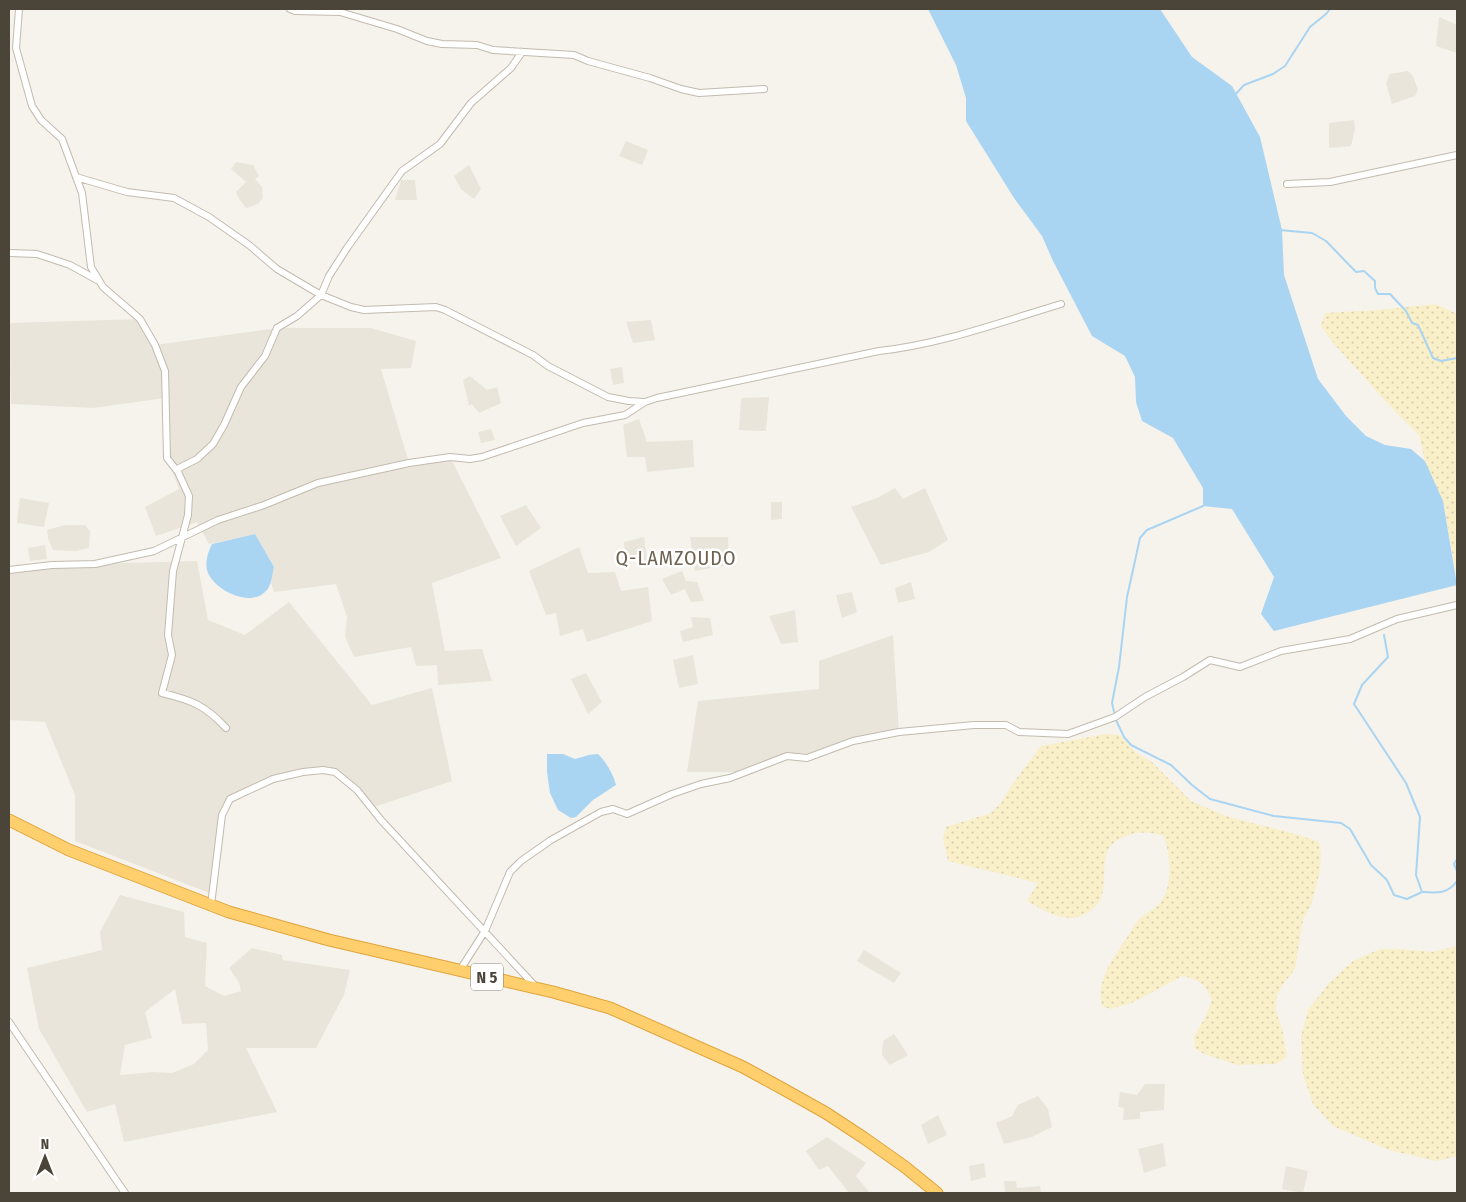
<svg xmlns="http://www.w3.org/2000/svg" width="1466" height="1202" viewBox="0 0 1466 1202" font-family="'Fira Sans Condensed',sans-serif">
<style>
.residential{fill:#eae5da;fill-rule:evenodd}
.sand{fill:url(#sand-dots)}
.water{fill:#a9d4f2}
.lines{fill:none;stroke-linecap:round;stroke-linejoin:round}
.stream{stroke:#a9d4f2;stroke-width:2}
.street-casing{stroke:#c2bbae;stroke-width:8}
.highway-casing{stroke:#e0a43c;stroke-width:13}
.street{stroke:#fff;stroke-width:6}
.highway{stroke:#ffcf6e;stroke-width:11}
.labels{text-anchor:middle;stroke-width:5;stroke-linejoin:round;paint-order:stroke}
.shield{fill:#fff;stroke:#817c74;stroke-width:1}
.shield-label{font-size:16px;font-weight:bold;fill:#4b4439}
.quarter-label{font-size:20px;letter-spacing:1px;fill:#6e6250;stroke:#fff}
</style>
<defs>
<pattern id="sand-dots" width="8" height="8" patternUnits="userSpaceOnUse" patternTransform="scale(1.25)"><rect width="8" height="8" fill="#f9efc9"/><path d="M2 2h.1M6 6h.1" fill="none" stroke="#d7cead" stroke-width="1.8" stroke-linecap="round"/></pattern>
</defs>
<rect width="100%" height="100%" fill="#f6f3ec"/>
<!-- residential -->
<path class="residential" d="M 1439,17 L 1457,25 L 1457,53 L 1436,46 Z
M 1408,71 L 1413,76 L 1418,90 L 1415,96 L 1392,104 L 1386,83 L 1390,74 Z
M 1354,120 L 1355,129 L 1351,146 L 1329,148 L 1329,123 Z
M 626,141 L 648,150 L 642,165 L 619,156 Z
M 236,162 L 253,165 L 259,176 L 255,179 L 262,187 L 263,198 L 258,204 L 246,208 L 238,197 L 236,192 L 246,182 L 231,169 Z
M 469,165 L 481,189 L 474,199 L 461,189 L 454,176 Z
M 401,180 L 415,180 L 417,200 L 395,200 Z
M 140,319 L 155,345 L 277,328 L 371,328 L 416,341 L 411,368 L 381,369 L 409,463 L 450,457 L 501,558 L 432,583 L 445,651 L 482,649 L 492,681 L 438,685 L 437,665 L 416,666 L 411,647 L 354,657 L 345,637 L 347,617 L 336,584 L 274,592 L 271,583 L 274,567 L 255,534 L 209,544 L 197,522 L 156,536 L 145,507 L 179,489 L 167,458 L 165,398 L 93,408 L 11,404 L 9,323 Z
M 651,320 L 655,340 L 633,343 L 626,322 Z
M 622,367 L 624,383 L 613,385 L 610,369 Z
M 470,376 L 487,390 L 497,387 L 501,403 L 479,413 L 472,404 L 469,406 L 463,380 Z
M 769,397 L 766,431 L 739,430 L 741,398 Z
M 639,419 L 647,442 L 693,440 L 694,467 L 647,472 L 645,457 L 627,457 L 623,425 Z
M 491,429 L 495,440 L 481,443 L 478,432 Z
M 895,488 L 903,499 L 925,488 L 948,540 L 929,552 L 881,565 L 851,507 L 877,498 Z
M 20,498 L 49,503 L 44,527 L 17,523 Z
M 771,502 L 782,502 L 782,519 L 771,520 Z
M 526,505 L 541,528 L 516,546 L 500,516 Z
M 65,525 L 85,525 L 90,531 L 89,548 L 76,551 L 53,550 L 48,538 L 47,530 Z
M 644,537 L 647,560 L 625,562 L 624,542 Z
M 690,537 L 728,537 L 729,565 L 695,571 Z
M 45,545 L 47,559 L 30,561 L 28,548 Z
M 579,547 L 588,573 L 615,572 L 621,591 L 648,587 L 652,621 L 587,642 L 583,629 L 560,636 L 556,613 L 546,615 L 529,571 Z
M 197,561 L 208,620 L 245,635 L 289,602 L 372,705 L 432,688 L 452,781 L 371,808 L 335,772 L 323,770 L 273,779 L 230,799 L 222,815 L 212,894 L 75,841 L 75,795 L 45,722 L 9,720 L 9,570 L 52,565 Z
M 682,571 L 686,581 L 697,582 L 704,601 L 691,602 L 685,589 L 671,595 L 662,579 Z
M 911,582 L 915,599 L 898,603 L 895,588 Z
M 852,592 L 857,612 L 842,618 L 836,595 Z
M 795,610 L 798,642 L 781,644 L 769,616 Z
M 691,617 L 710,618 L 713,635 L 683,642 L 680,631 L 693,627 Z
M 893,635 L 899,732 L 853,741 L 807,758 L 787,756 L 745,772 L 687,772 L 698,701 L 819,689 L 819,661 Z
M 693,655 L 698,684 L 679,688 L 673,660 Z
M 586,673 L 602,702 L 588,714 L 571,679 Z
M 120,895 L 184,912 L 185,937 L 207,943 L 205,986 L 224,996 L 241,991 L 239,982 L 229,968 L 252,948 L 282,955 L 283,960 L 350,970 L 344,995 L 316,1048 L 246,1048 L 277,1112 L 124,1142 L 115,1104 L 87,1112 L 39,1029 L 27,968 L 102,950 L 100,932 ZM 175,989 L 182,1024 L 206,1023 L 208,1050 L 194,1064 L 172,1073 L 153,1072 L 120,1075 L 125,1045 L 152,1038 L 145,1012 Z
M 864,950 L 901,973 L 894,983 L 857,961 Z
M 894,1034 L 908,1055 L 890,1065 L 882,1055 L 883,1041 Z
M 1145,1084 L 1165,1084 L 1164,1110 L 1140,1112 L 1140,1119 L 1123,1120 L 1124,1108 L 1118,1107 L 1120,1092 L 1137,1095 Z
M 1038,1096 L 1048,1109 L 1052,1127 L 1032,1137 L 1004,1144 L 996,1123 L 1012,1116 L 1018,1105 Z
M 938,1115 L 947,1135 L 928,1144 L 921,1125 Z
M 827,1137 L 866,1163 L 856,1176 L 870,1193 L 849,1193 L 828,1166 L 819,1170 L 806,1151 Z
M 1163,1143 L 1166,1166 L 1144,1173 L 1138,1149 Z
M 984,1163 L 986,1177 L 971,1181 L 969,1166 Z
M 1286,1166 L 1308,1171 L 1303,1193 L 1282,1189 Z
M 1004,1181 L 1016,1181 L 1017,1188 L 1040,1186 L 1041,1193 L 1008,1193 L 1005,1192 Z"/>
<!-- sand -->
<path class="sand" d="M 1436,304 L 1457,314 L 1457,579 L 1443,501 L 1425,461 L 1419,435 L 1389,405 L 1334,344 L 1321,326 L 1325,313 L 1377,310 Z
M 1106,734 L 1120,735 L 1136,753 L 1152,762 L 1191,801 L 1226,816 L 1299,835 L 1319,842 L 1321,854 L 1320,871 L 1311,905 L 1303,920 L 1295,969 L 1281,987 L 1276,1000 L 1276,1012 L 1282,1028 L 1287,1057 L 1276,1064 L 1238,1065 L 1204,1054 L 1195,1048 L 1194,1036 L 1204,1020 L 1212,1000 C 1205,983 1200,980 1182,976 L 1134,1002 L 1111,1009 L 1102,1006 C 1096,981 1113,958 1126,939 C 1130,933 1134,925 1139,919 C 1145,913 1154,910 1160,903 C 1174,885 1170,855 1164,836 C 1151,832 1139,831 1126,836 C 1095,846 1109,876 1101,899 C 1100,902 1096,905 1093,908 C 1072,928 1048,913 1027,901 L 1038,883 L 948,861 L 943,838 L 946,827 L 991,813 L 1001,803 L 1014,782 L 1041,746 Z
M 1457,946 L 1457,1156 L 1436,1161 L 1389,1150 L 1333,1126 L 1313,1104 L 1303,1075 L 1301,1036 L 1308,1010 L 1329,983 L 1353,961 L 1380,949 L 1401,949 L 1432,952 Z"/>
<!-- water -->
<path class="water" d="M 928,9 L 1160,9 L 1192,57 L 1232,86 L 1260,137 L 1282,230 L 1284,275 L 1318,379 L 1346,416 L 1366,436 L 1385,445 L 1411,449 L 1425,461 L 1443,501 L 1457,585 L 1274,631 L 1261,614 L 1274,577 L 1232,509 L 1203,506 L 1203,488 L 1173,438 L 1142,421 L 1136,402 L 1135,377 L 1125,356 L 1092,336 L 1053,261 L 1042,236 L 1014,198 L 966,121 L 966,98 L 956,65 Z
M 255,534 L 274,567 C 272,575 272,586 265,592 C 249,608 212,589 207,570 C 205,561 208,552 212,544 Z
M 547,754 L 563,754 L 575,759 L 589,755 L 598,754 C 607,763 613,774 616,785 L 593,800 L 576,817 L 571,818 L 558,810 L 550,793 L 547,772 Z"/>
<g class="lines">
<!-- stream -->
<path class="stream" d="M 1235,95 L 1244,85 L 1273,74 L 1285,66 L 1310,27 L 1326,14 L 1330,9
M 1280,230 L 1312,233 L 1326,241 L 1356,272 L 1364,271 L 1375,281 L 1375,288 L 1378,294 L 1390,294 L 1406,311 L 1412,323 L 1418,325 L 1433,358 L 1441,361 L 1457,358
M 1203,506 L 1147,530 L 1140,538 L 1127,597 L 1119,667 L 1112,703 L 1116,720 L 1124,737 L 1131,745 L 1171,765 L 1192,785 L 1210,799 L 1274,816 L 1341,823 L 1350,829 L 1371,865 L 1387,880 L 1394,895 L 1407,899 L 1422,892
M 1384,635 L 1388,657 L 1362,685 L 1354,704 L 1406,783 L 1420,817 L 1416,875 L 1422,892 C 1437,893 1448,894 1457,881
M 1457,859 L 1454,864 L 1457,871"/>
<defs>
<path id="street" d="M 19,9 L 16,48 L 32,106 L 41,120 L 62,139 L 82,193 L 91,267 L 103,287 L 140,319 L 155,345 L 165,371 L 167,458 L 178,472
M 290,9 L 295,11 L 340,12 L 397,29 L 427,41 L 442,44 L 477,45 L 493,50 L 574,55 L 588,61 L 650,78 L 681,89 L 699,93 L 764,89
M 76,177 L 127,192 L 174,198 L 209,217 L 249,245 L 277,269 L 321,295 L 351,307 L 364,310 L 436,307 L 445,310 L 533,355 L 548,366 L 608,397 L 629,401 L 644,402
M 1287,184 L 1330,182 L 1457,155
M 9,253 L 37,254 L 70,265 L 99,281
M 9,570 L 52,565 L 95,564 L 154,551 L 218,520 L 264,505 L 318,483 L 409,463 L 450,457 L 470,459 L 482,457 L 583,423 L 625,415 L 645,402 L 657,398 L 879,351 C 942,344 1001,322 1061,304
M 226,728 C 205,705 191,700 162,693 L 172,655 L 168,635 L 173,571 L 188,515 L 189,496 L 178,472 L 179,468 L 197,459 L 213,444 L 224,425 L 241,387 L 265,356 L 277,328 L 297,316 L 321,295 L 329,276 L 347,248 L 402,171 L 440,144 L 471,103 L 511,68 L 522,52
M 211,905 L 222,815 L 230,799 L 273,779 L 303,772 L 323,770 L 335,772 L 357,790 L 381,820 L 536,987
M 460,970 L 485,931 L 510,872 L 521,861 L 551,840 L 601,812 L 613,809 L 627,814 L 672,794 L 701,784 L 730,778 L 787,756 L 807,758 L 853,741 L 899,732 L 974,725 L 1006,725 L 1019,732 L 1068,734 L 1115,717 L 1145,697 L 1183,677 L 1210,660 L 1240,667 L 1281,651 L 1350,639 L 1397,619 L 1457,605
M 9,1022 L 125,1193"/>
<path id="highway" d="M 9,820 L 69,850 L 229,912 L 329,940 L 553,992 L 610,1008 L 743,1067 L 785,1090 L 826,1113 L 864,1138 L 905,1167 L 937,1193"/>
</defs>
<!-- street casing -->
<use href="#street" class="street-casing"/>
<!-- highway casing -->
<use href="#highway" class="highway-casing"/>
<!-- street -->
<use href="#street" class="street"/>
<!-- highway -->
<use href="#highway" class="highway"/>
</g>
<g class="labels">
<!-- shield labels -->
<rect class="shield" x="471" y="963.5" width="32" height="27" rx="4"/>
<g class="shield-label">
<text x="487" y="983">N 5</text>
</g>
<!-- quarter labels -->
<g class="quarter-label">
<text x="676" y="565">Q-LAMZOUDO</text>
</g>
</g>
<!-- border -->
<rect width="1466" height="1202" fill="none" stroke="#4b4439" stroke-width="20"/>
<!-- north arrow -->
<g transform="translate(45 1157)" stroke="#ffffff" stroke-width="4" paint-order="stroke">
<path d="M0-4L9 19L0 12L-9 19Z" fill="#4b4439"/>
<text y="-8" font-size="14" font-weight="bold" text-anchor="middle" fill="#4b4439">N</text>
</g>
</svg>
